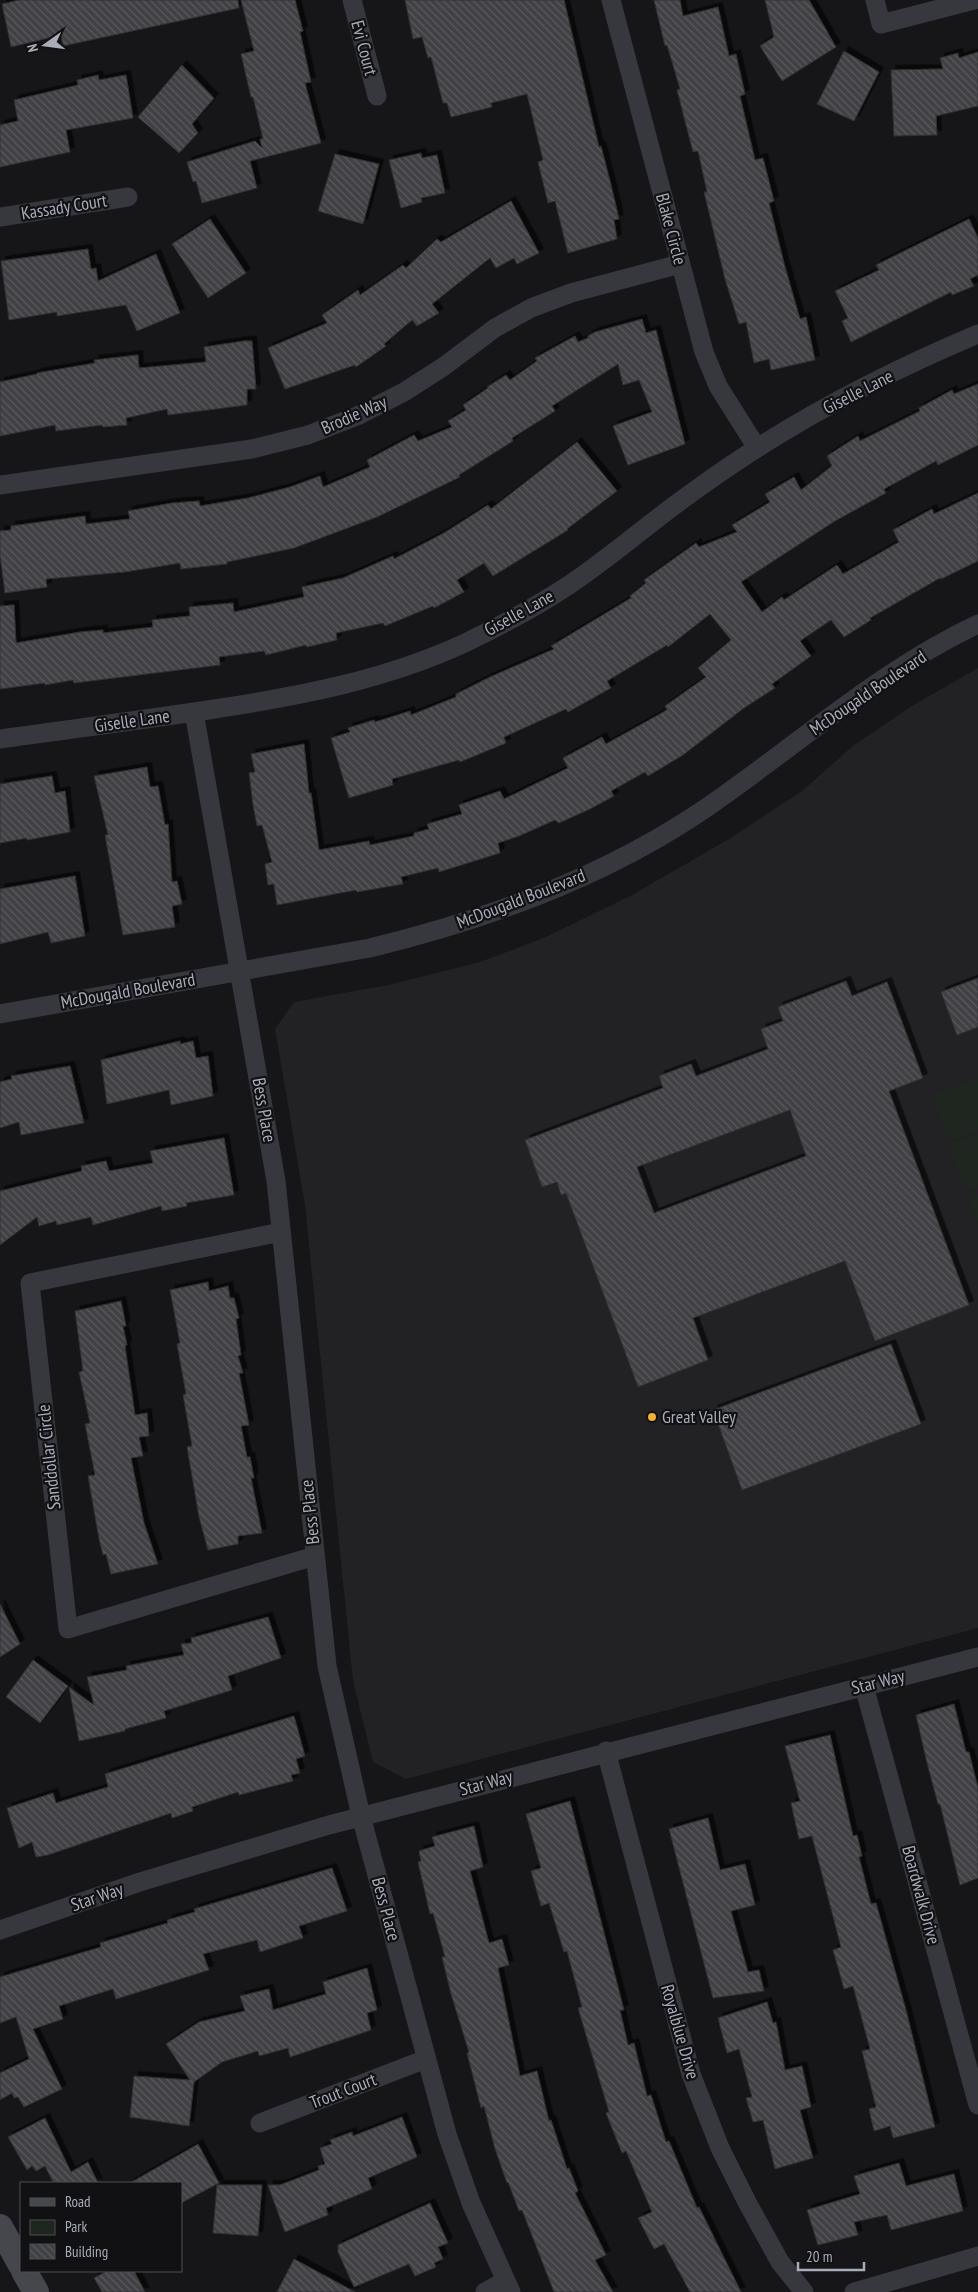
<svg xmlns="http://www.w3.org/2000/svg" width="978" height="2292" viewBox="0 0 978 2292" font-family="'PT Sans Narrow',sans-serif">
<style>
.built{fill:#222225}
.green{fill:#1e261f}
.building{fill:url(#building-back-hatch);stroke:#303034;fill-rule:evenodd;filter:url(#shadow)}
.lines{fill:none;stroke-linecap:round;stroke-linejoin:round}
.street{stroke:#37383d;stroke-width:19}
.secondary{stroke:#45474d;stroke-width:26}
.poi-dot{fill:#f2b134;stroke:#111113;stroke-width:2}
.labels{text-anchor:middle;stroke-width:4.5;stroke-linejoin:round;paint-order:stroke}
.street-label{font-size:18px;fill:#a8adb8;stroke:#111113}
.poi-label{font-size:18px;fill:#a8adb8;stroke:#111113;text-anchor:start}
</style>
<defs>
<pattern id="building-back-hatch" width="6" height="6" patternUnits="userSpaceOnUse" patternTransform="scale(1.25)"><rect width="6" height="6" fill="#404145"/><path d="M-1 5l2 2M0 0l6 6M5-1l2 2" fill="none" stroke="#595a5e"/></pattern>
<filter id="shadow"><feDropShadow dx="4.5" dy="-4.5" stdDeviation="0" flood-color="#0009"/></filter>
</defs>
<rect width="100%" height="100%" fill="#161618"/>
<!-- built -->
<path class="built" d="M 978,668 L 978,1628 L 406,1779 L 373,1762 L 353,1681 L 305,1205 L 275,1029 L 294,1002 L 388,985 L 480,962 L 546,937 L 632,895 L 729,839 L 802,791 L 854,745 L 912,706 Z"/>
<!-- green -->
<path class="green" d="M 978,1078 L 978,1130 L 948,1141 L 932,1095 Z
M 978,1134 L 978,1186 L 966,1191 L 949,1144 Z
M 978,1194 L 978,1224 L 968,1198 Z"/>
<!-- building -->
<path class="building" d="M 19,0 L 238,0 L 239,8 L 63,46 L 61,35 L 11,47 L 2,4 Z
M 241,0 L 295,0 L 303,31 L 300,32 L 311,82 L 305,83 L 321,143 L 250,161 L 257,188 L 202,203 L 196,181 L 193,182 L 187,162 L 255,141 L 262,148 L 260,139 L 263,139 L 253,97 L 251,97 L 241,54 L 254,51 Z
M 405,0 L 564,0 L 599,147 L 601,146 L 611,185 L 619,219 L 614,220 L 617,239 L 568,253 L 555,201 L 548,203 L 538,162 L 543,160 L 527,94 L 491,103 L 492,107 L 451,117 L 447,103 L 443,103 L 431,57 L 428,58 L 422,37 L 413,39 Z
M 654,0 L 680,0 L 683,16 L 718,7 L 729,56 L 736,54 L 745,94 L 740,96 L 755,160 L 763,158 L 774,201 L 769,203 L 785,267 L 800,319 L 806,317 L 815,360 L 771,370 L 769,359 L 754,363 L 746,322 L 739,324 L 725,279 L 704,192 L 707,192 L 698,151 L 693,152 L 677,90 L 680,89 L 667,45 L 665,46 Z
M 765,0 L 809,0 L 836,47 L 782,81 L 760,46 L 774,37 Z
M 844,51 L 879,72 L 854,121 L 817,104 Z
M 978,52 L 978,106 L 936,116 L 937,135 L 894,136 L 891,70 L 943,69 L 940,58 L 958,53 L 959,58 Z
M 182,65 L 214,98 L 192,124 L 198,133 L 179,153 L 138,117 Z
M 98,75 L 99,80 L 126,75 L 133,118 L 66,130 L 70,152 L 0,167 L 0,125 L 18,121 L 14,100 L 78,85 L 77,80 Z
M 421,153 L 422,158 L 437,155 L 445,193 L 421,198 L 422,202 L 401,208 L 389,160 Z
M 335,154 L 379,164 L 363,224 L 318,211 Z
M 511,201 L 539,253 L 517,264 L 514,258 L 496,268 L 490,258 L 432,304 L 439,313 L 417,326 L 412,320 L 384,344 L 386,346 L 356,367 L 355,365 L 285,389 L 268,348 L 327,323 L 322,315 L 358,290 L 360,295 L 403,265 L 406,268 L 437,239 L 441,242 Z
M 210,219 L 246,273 L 208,298 L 172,244 Z
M 969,219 L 978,238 L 978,275 L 970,279 L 974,286 L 952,295 L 951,292 L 851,342 L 842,321 L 848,318 L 835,291 L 879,270 L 876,265 Z
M 88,249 L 91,269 L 96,268 L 98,281 L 156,254 L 180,313 L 137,331 L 126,305 L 57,316 L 57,312 L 9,320 L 1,261 Z
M 642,319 L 646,333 L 656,330 L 685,444 L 628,465 L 613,426 L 652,412 L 639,380 L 623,385 L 618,364 L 552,406 L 555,411 L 512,438 L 513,441 L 459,475 L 460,477 L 377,517 L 294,548 L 227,562 L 227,564 L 181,569 L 180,563 L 125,572 L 46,579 L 47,587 L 5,593 L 0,556 L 0,531 L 11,530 L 11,526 L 85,516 L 86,524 L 130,519 L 128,511 L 172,503 L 199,501 L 200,506 L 248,498 L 290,487 L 320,476 L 323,487 L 370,467 L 367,460 L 414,435 L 418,441 L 452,427 L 448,421 L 466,410 L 463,405 L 488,388 L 487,387 L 506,375 L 510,380 L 537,361 L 535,358 L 575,336 L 578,342 L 588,338 L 588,336 L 595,332 Z
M 244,341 L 252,341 L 256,389 L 247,389 L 247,405 L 168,415 L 167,409 L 126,418 L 127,425 L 103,427 L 102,425 L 56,431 L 55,425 L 0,436 L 0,382 L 37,374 L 37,373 L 95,363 L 94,360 L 138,355 L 139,368 L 206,362 L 204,347 Z
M 978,384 L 978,445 L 938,465 L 936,461 L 884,489 L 886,493 L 835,521 L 741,582 L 762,612 L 782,597 L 784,600 L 837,565 L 843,574 L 899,542 L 893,530 L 932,509 L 934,514 L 978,493 L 978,561 L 941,579 L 940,578 L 870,618 L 871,620 L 844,637 L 831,620 L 800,641 L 811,656 L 772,684 L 775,688 L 744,708 L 683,755 L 648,776 L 645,772 L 611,791 L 614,796 L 590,809 L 559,823 L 555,820 L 519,836 L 498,843 L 500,853 L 439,872 L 438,868 L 401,877 L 403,884 L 357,892 L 356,890 L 277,905 L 274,884 L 268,885 L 265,864 L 272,862 L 262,825 L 257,826 L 253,805 L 249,773 L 255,772 L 251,754 L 304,744 L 309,793 L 311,793 L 319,850 L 369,841 L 370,845 L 414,836 L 414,833 L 429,829 L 427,824 L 462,814 L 459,805 L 500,791 L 504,799 L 568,768 L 563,758 L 602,737 L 606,744 L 667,710 L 665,706 L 706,677 L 698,668 L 731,640 L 710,614 L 668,647 L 667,645 L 607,681 L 611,688 L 568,712 L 566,709 L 504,737 L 506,743 L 460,762 L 459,760 L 392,779 L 393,785 L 349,798 L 331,738 L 350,732 L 348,728 L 374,720 L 375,722 L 410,711 L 411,715 L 456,697 L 456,694 L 490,677 L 554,649 L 551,646 L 631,598 L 630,596 L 646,583 L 644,580 L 696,543 L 699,547 L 737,532 L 732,525 L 770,502 L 765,494 L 794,477 L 801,490 L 832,466 L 827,456 L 858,436 L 860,441 L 920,411 L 919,408 L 952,390 L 954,394 Z
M 577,442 L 617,491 L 567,529 L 568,530 L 493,576 L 484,563 L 457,580 L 464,592 L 434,608 L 433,606 L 385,626 L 383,623 L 336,633 L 337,640 L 307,647 L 306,645 L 266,655 L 264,651 L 219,657 L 220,665 L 74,683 L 73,680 L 45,685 L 45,683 L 0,689 L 0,606 L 14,605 L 16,643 L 80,632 L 103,630 L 103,633 L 153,627 L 152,620 L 190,616 L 189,607 L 233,603 L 234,612 L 304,597 L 302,587 L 343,578 L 393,556 L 394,559 L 444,533 L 488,505 L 491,509 Z
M 147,767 L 150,787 L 158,786 L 165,825 L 168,824 L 172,882 L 177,881 L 182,904 L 172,906 L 175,927 L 123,935 L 105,835 L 108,835 L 94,776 Z
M 52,776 L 55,793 L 65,791 L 70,832 L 27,840 L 27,838 L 0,843 L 0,784 Z
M 75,876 L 85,936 L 51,943 L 48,932 L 0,944 L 0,889 Z
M 978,978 L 978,1027 L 957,1035 L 941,992 Z
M 846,981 L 852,996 L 887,982 L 923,1078 L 889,1091 L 969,1305 L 875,1341 L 845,1261 L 693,1318 L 708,1360 L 638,1387 L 566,1193 L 561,1195 L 557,1182 L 542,1187 L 525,1140 L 663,1088 L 659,1076 L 691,1064 L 696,1076 L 768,1049 L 761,1029 L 783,1021 L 778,1007 ZM 790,1110 L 806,1156 L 654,1213 L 637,1167 Z
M 180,1041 L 180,1044 L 193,1041 L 196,1058 L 208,1056 L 213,1096 L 171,1105 L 169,1090 L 107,1104 L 101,1060 Z
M 70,1066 L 84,1123 L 21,1135 L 19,1122 L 0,1128 L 0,1082 L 12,1079 L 11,1076 Z
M 224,1138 L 234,1195 L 186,1203 L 187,1206 L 162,1211 L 161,1206 L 93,1225 L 91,1217 L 57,1225 L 56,1221 L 39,1226 L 37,1217 L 0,1245 L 0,1191 L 82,1171 L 81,1166 L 106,1161 L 109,1171 L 153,1163 L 150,1151 Z
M 208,1282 L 209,1291 L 228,1286 L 230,1298 L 234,1298 L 239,1318 L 236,1319 L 241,1355 L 238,1356 L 243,1373 L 239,1373 L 249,1425 L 241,1426 L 247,1457 L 250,1457 L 254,1478 L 251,1478 L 262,1533 L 238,1536 L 238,1544 L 208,1550 L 199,1517 L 187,1447 L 192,1446 L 183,1395 L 186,1394 L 177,1344 L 180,1343 L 170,1290 Z
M 121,1301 L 126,1326 L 123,1326 L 127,1345 L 125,1346 L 135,1415 L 147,1413 L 149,1436 L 139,1437 L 143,1456 L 131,1458 L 144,1523 L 158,1564 L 111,1574 L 106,1554 L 103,1555 L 99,1539 L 88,1476 L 95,1475 L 85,1424 L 90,1423 L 79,1372 L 83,1371 L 75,1311 Z
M 891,1344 L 921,1424 L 742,1490 L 713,1410 Z
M 0,1604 L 20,1644 L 0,1657 Z
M 268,1617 L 281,1658 L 228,1676 L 232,1690 L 164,1711 L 166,1718 L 125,1729 L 125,1731 L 79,1741 L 69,1687 L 94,1705 L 87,1677 L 127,1670 L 126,1666 L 184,1655 L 181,1644 L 192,1643 L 191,1638 Z
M 33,1660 L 68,1686 L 40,1723 L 6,1697 Z
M 954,1704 L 966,1752 L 969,1752 L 978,1788 L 978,1878 L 960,1885 L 940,1804 L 938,1804 L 927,1763 L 916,1715 Z
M 294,1716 L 305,1756 L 296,1759 L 300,1773 L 291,1775 L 293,1781 L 239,1795 L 238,1792 L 192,1807 L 193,1811 L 172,1818 L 171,1813 L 48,1855 L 36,1857 L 32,1842 L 19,1848 L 7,1808 L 53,1793 L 56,1803 L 108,1787 L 105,1774 Z
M 830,1735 L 853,1836 L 857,1835 L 862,1856 L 859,1857 L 871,1904 L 876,1903 L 906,2010 L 935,2127 L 893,2138 L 890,2126 L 874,2131 L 869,2109 L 876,2107 L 862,2051 L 870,2049 L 853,1986 L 844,1989 L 833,1950 L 841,1947 L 812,1836 L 799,1839 L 791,1803 L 800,1801 L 785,1746 Z
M 570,1801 L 624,2010 L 620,2010 L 628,2045 L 634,2043 L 647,2096 L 651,2095 L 666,2142 L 669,2141 L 697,2208 L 699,2207 L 741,2292 L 690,2292 L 664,2244 L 654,2249 L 638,2218 L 652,2212 L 626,2151 L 622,2153 L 606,2113 L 609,2112 L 578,2008 L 582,2007 L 567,1951 L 564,1952 L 549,1903 L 541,1906 L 531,1871 L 541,1868 L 526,1814 Z
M 708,1818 L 720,1870 L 745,1864 L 755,1905 L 731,1911 L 748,1972 L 759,1970 L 764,1991 L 713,1998 L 669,1829 Z
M 474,1826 L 483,1867 L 470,1871 L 489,1943 L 502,1939 L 509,1965 L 498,1968 L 520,2076 L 537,2071 L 549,2121 L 551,2120 L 567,2169 L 569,2168 L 578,2191 L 575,2193 L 606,2255 L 595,2260 L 613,2292 L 554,2292 L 522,2210 L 519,2211 L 508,2182 L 507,2183 L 495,2149 L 484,2106 L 481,2108 L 467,2053 L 469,2052 L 451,1994 L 442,1957 L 445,1957 L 433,1913 L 430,1914 L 418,1862 L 421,1861 L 419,1851 L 435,1846 L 432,1837 Z
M 332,1868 L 347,1911 L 299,1926 L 303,1938 L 260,1952 L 257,1940 L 203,1954 L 209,1970 L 116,1999 L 113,1989 L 59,2006 L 63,2019 L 33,2029 L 62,2089 L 24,2107 L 18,2097 L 14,2098 L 12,2093 L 0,2100 L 0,2073 L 29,2059 L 16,2017 L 0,2023 L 0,1977 L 101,1947 L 100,1943 L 168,1923 L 167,1920 L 195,1912 L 194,1909 Z
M 367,1968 L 377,2010 L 367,2013 L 371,2030 L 290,2057 L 288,2048 L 259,2056 L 258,2051 L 222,2062 L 194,2082 L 189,2126 L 130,2117 L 134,2076 L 190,2080 L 166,2044 L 199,2022 L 245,2011 L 240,1996 L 269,1989 L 273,2010 L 326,1994 L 323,1982 Z
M 767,2002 L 773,2023 L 776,2022 L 785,2070 L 802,2066 L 811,2107 L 800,2110 L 813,2158 L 775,2169 L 763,2120 L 753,2122 L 746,2098 L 752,2097 L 739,2049 L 727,2053 L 718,2018 Z
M 402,2117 L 417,2157 L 368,2178 L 372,2189 L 326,2208 L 328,2215 L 285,2232 L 268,2185 L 280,2185 L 319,2170 L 318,2166 L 325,2164 L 320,2148 L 332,2144 L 330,2140 L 352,2132 L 353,2136 Z
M 45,2118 L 71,2172 L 88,2162 L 98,2183 L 51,2183 L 53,2182 L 45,2166 L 36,2171 L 32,2166 L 27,2170 L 8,2137 Z
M 198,2144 L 219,2183 L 181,2203 L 181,2183 L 130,2183 Z
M 899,2163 L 906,2186 L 954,2174 L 963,2211 L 891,2230 L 887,2215 L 854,2222 L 858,2235 L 818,2245 L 807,2210 L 860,2194 L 854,2176 Z
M 217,2185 L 262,2185 L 258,2236 L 213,2233 Z
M 430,2203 L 448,2243 L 438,2247 L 443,2259 L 434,2263 L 436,2267 L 415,2276 L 409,2264 L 354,2287 L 338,2252 L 338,2245 Z
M 294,2259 L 355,2292 L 277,2292 Z
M 107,2271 L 134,2271 L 145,2292 L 102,2292 L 94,2278 Z"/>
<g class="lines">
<!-- street -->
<path class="street" d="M 352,0 L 377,96
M 611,0 L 704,352 L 718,386 L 757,448
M 875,0 L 881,24 L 974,0
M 0,217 L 128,197
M 0,485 L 252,449 L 308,435 L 357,416 L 404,392 L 443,367 L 495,328 L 531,308 L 571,293 L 680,264
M 194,712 L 276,1181 L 327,1666 L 361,1816 L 447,2134 L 471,2203 L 511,2292
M 0,739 C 71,729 143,720 214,709 C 300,696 385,680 465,643 C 500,626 536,607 569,585 C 611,557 649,523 690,494 C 778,429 878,376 978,334
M 0,1014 L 370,948 C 486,920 600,879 700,812 C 792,750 876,672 978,624
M 281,1232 L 30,1283 L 68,1629 L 315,1556
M 864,1686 L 978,2105
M 606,1751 L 691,2074 L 720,2148 L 748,2204 L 780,2262 L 804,2292
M 0,1930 L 140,1882 L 329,1825 L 978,1657
M 260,2123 L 426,2059
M 485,2292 L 505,2281
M 854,2292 L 978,2256"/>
<!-- secondary -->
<path class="secondary" d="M 0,2227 L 21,2265
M 24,2271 L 36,2292"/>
</g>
<!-- markers -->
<circle class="poi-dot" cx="652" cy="1417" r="5"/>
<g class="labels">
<!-- street labels -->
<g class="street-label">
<text transform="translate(364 48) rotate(75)" y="6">Evi Court</text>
<text transform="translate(64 207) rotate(-9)" y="6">Kassady Court</text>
<text transform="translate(671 229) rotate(75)" y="6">Blake Circle</text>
<text transform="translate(858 392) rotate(-27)" y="6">Giselle Lane</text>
<text transform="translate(354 415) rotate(-24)" y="6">Brodie Way</text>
<text transform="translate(519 613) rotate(-29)" y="6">Giselle Lane</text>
<text transform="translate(868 693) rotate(-34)" y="6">McDougald Boulevard</text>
<text transform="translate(132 721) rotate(-8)" y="6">Giselle Lane</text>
<text transform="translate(521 899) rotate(-21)" y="6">McDougald Boulevard</text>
<text transform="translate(128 991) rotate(-10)" y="6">McDougald Boulevard</text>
<text transform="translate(264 1110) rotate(80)" y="6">Bess Place</text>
<text transform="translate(49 1457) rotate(-96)" y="6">Sanddollar Circle</text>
<text transform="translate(310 1512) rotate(-96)" y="6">Bess Place</text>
<text transform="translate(878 1682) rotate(-14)" y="6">Star Way</text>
<text transform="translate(486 1783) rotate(-15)" y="6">Star Way</text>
<text transform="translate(921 1895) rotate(75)" y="6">Boardwalk Drive</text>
<text transform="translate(97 1897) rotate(-19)" y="6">Star Way</text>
<text transform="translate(386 1909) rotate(75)" y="6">Bess Place</text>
<text transform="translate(680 2032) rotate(74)" y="6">Royalblue Drive</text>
<text transform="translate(343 2091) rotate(-21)" y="6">Trout Court</text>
</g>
<!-- poi labels -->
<g class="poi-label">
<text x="662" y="1423">Great Valley</text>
</g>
</g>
<!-- legend -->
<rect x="20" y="2182" width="162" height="90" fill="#111113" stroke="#4d4f55"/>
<rect x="30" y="2198" width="25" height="8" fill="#45474d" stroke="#4d4f55"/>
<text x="65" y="2207" font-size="15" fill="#a8adb8">Road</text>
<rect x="30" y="2220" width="25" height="15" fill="#1e261f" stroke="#4d4f55"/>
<text x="65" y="2232" font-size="15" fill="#a8adb8">Park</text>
<rect x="30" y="2244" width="25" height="15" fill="url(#building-back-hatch)" stroke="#4d4f55"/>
<text x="65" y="2257" font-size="15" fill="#a8adb8">Building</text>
<!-- north arrow -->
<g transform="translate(45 45) rotate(256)" stroke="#111113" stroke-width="4" paint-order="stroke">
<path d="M0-4L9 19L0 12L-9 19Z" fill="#a8adb8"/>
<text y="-8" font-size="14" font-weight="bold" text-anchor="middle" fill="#a8adb8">N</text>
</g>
<!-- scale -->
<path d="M798 2262v8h66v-8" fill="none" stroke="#a8adb8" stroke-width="2.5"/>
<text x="806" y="2262" font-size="15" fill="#a8adb8" stroke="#111113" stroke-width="4" paint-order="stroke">20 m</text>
</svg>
